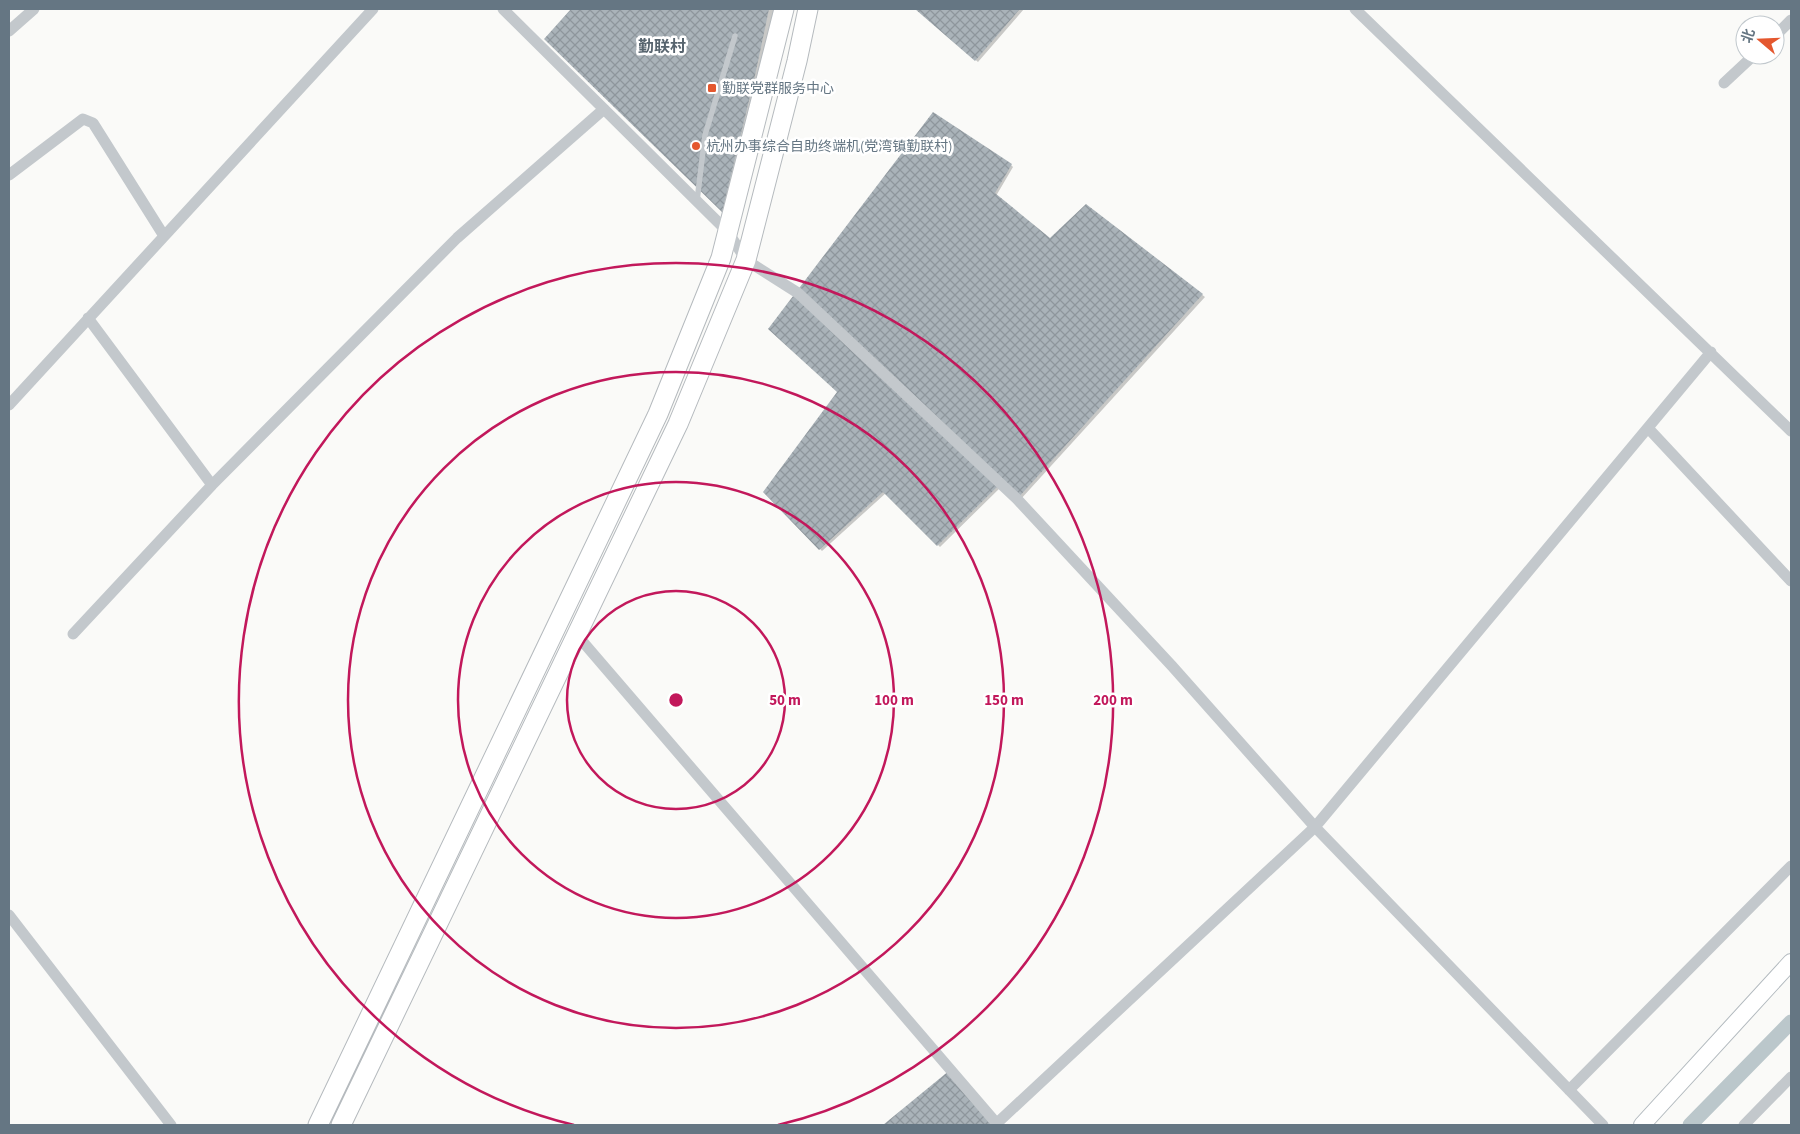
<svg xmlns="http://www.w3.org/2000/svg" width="1800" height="1134" viewBox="0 0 1800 1134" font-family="'Source Sans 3','Noto Sans SC',sans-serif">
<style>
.shadow{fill:#0003}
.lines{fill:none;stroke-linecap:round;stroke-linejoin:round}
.canal{stroke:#bbc7cb;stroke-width:15}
.building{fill:url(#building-cross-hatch)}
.secondary-casing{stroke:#b3babf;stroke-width:18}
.primary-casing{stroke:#b5babe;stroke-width:21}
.lane{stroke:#c3c8cc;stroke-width:5.5}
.street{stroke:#c3c8cc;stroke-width:11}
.secondary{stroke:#fff;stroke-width:16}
.primary{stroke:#fff;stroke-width:19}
.ring{fill:none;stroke:#c2185b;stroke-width:2.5}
.poi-dot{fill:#e4572e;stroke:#fff;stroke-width:2}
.labels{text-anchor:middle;stroke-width:5;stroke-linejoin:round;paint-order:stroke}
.poi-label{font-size:14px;fill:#657683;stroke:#fff;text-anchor:start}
.quarter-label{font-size:16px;font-weight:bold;fill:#57646e;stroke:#fff}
.centre{fill:#c2185b;stroke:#fff;stroke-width:2.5}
.ring-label{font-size:15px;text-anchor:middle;font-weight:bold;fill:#c2185b;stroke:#fff;stroke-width:5;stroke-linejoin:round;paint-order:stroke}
</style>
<defs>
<pattern id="building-cross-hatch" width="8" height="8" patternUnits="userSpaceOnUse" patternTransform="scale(1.25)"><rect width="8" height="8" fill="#aab3b9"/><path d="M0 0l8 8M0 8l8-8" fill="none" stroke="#8e969c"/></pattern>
</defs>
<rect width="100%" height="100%" fill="#fafaf8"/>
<!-- shadow -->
<path class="shadow" d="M 572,9 L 781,9 L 733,221 L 546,38 Z
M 916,9 L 1024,9 L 978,62 Z
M 1011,165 L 1013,167 L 996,196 L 1050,240 L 1086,205 L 1205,297 L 1020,500 L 1003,485 L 940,547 L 886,493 L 822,551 L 764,492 Z
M 950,1071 L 997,1125 L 885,1125 Z"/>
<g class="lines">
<!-- canal -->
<path class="canal" d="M 1690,1125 L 1791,1022"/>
</g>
<!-- building -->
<path class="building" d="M 571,9 L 769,9 L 754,80 L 722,212 L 544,39 Z
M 915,9 L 1020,9 L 975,61 Z
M 933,112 L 1012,164 L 995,193 L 1050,238 L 1086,204 L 1203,294 L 1017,499 L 1000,484 L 937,546 L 883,492 L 819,550 L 763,492 L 837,392 L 768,329 Z
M 950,1070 L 998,1125 L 883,1125 Z"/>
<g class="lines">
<defs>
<path id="secondary" d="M 1642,1125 L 1791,962"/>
<path id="primary" d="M 318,1125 L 658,414 L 721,258 L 784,9
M 341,1125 L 678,424 L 746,260 L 797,61 L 808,9"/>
</defs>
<!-- secondary casing -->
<use href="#secondary" class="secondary-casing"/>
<!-- primary casing -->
<use href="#primary" class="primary-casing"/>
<!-- lane -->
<path class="lane" d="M 697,201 L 705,135 L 735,36"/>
<!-- street -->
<path class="street" d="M 503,9 L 728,232 L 746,260 L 798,293 L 1017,499 L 1172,666 L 1315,827 L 1603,1125
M 1355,9 L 1791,431
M 9,31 L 34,9
M 1775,36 L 1791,20
M 1724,83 L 1754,55
M 9,175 L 83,119 L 93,123 L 164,236
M 88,318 L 212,485
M 9,405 L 373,9
M 1648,428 L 1791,581
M 73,634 L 212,485 L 457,238 L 604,109
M 577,635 L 998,1125
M 9,915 L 171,1125
M 1569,1090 L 1791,866
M 995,1125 L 1315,827 L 1711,352
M 1744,1125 L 1791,1077"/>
<!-- secondary -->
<use href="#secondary" class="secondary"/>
<!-- primary -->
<use href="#primary" class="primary"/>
</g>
<!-- distance rings -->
<g class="ring">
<circle cx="676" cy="700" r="109"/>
<circle cx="676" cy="700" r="218"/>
<circle cx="676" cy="700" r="328"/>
<path d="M574 1125A437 437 0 1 1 778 1125"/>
</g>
<!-- markers -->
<g class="poi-dot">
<rect x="707" y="83" width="10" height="10" rx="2.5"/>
<circle cx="696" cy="146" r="5"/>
</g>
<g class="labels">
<!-- poi labels -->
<g class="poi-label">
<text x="722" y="93">勤联党群服务中心</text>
<text x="706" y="151">杭州办事综合自助终端机(党湾镇勤联村)</text>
</g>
<!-- quarter labels -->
<g class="quarter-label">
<text x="662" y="52">勤联村</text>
</g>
</g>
<circle cx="676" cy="700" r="8" class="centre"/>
<g class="ring-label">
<text x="785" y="705">50 m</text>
<text x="894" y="705">100 m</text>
<text x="1004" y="705">150 m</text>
<text x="1113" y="705">200 m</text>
</g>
<!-- border -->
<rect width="1800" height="1134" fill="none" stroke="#657683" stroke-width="20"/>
<!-- north arrow -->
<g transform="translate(1760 40) rotate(289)"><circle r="24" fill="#ffffff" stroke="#c1c8cd"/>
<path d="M0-4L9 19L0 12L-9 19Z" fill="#e4572e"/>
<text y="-8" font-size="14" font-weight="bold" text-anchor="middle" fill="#657683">北</text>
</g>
</svg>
